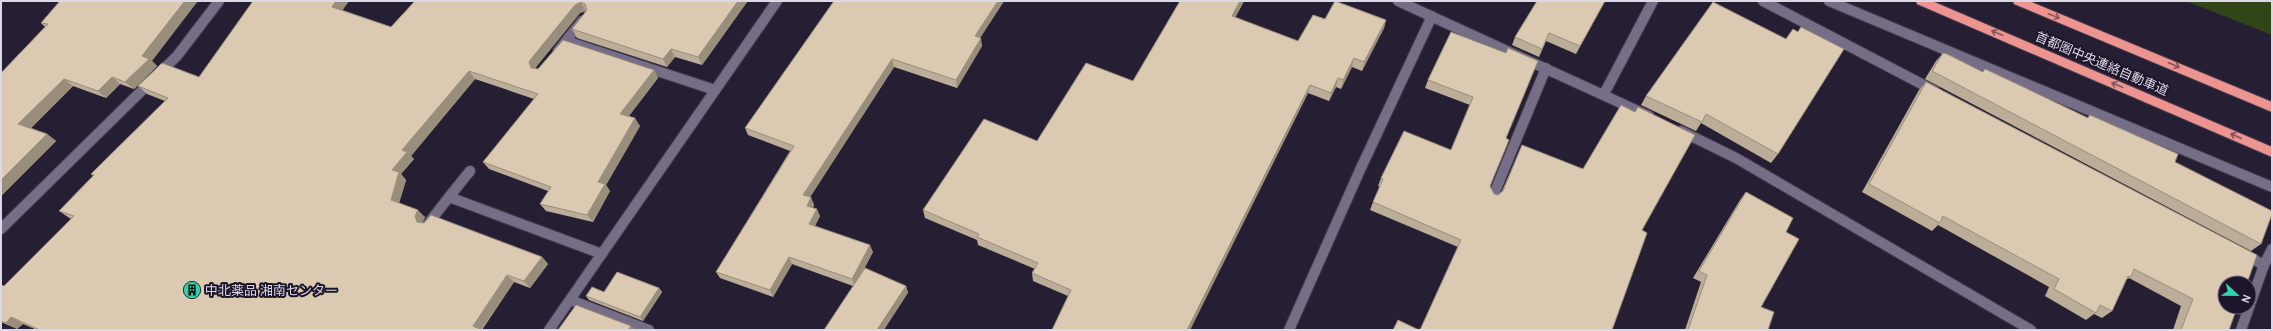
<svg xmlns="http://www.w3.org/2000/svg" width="2273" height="331" viewBox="0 0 2273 331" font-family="Cabin,'Noto Sans JP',sans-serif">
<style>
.green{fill:#304618}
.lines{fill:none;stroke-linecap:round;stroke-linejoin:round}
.lane-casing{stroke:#403a4b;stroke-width:12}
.street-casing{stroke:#403a4b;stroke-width:12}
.highway-casing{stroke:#403a4b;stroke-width:2}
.lane{stroke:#766e86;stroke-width:10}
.street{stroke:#766e86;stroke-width:10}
.highway{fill:#ed9390;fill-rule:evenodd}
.wall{fill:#bcad98}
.shaded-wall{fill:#998d7c}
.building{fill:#dbc9b1;stroke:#998d7c}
.oneway{stroke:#85545c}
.labels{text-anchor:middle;stroke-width:4;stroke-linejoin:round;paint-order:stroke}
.street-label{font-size:13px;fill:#ddd8e6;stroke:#1d1529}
.poi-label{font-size:13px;fill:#ddd8e6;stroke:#1d1529;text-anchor:start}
</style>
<rect width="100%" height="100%" fill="#261f33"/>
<!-- green -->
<path class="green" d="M 2186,1 L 2272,1 L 2272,35 Z"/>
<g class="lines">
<defs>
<path id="lane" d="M 566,41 L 582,21
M 558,51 L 566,41 L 715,90
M 470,171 L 449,197 L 602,254
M 428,224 L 449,197
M 570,300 L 649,330"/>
<path id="street" d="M 1398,1 L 1649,116
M 1763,1 L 1935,91
M 1829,1 L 2272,187
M 1604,94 L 1653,1
M 1681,131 L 1736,158 L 2031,330
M 1493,196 L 1546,68
M 1,229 L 177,56 L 219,1
M 2245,255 L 2264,265
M 549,330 L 777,1
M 1289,330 L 1360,170 L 1432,16
M 2241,330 L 2264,265 L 2272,249"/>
<path id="highway" d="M 1916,1 L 1932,1 L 2272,147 L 2272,157 L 1917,4 Z
M 2013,1 L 2029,1 L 2272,102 L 2272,112 L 2014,4 Z"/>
</defs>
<!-- lane casing -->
<use href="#lane" class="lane-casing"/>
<!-- street casing -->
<use href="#street" class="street-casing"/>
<!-- highway casing -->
<use href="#highway" class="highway-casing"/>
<!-- lane -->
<use href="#lane" class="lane"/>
<!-- street -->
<use href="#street" class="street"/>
<!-- highway -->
<use href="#highway" class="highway"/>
</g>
<!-- wall -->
<path class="wall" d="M 60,1 L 152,61 L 157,66 L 134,89 L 120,84 L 106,98 L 73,86 L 31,128 L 47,134 L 56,141 L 1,196 L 1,73 L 45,27 L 41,23 Z
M 349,1 L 342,10 L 391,27 L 415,1 L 747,1 L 747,2 L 702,65 L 675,57 L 667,67 L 577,38 L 572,29 L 586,11 L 580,13 L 536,67 L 535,68 L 538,69 L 654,70 L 658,78 L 629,116 L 640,126 L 606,185 L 610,191 L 593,222 L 546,211 L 540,204 L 548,191 L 489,169 L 483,162 L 534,99 L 475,79 L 411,156 L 414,159 L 401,174 L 406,180 L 399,203 L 425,217 L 422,222 L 542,257 L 548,264 L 530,288 L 514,282 L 482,330 L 37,330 L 23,324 L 17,329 L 1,322 L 1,285 L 4,286 L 71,219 L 59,211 L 93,176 L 91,174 L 165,101 L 147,94 L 138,86 L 199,77 Z
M 834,1 L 1004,1 L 980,38 L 982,46 L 957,88 L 894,67 L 810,197 L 814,205 L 813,208 L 820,216 L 815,226 L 873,252 L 863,271 L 906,286 L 908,293 L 853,286 L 792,264 L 773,297 L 720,278 L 716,272 L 790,151 L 748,135 L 745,128 Z
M 1180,1 L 1244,1 L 1235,18 L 1298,41 L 1325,19 L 1386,20 L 1384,28 L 1362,71 L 1352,67 L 1341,89 L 1336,87 L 1329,101 L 1308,93 L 1190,330 L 1052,330 L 1068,296 L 1033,281 L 1032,273 L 1035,269 L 978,245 L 977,240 L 925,218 L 923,210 L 1037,141 L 1133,81 Z
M 1605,1 L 1576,54 L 1546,41 L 1539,57 L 1512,45 L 1515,37 Z
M 1801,27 L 1778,154 L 1771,163 L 1701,123 L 1696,131 L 1641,105 L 1646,96 L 1786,39 L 1798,31 Z
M 1451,32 L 1506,138 L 1490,186 L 1494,194 L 1498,195 L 1502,191 L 1522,145 L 1583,169 L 1635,112 L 1695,135 L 1458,247 L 1370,210 L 1373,202 L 1380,187 L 1378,186 L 1381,178 L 1451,150 L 1470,105 L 1425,88 L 1428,80 Z
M 1943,53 L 1982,72 L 1985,69 L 2087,118 L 2090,115 L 2175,162 L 2261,244 L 2251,251 L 1925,79 L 1936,61 Z
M 1926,82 L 2257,255 L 2229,330 L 2173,330 L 2181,306 L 2129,278 L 2126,280 L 2112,311 L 2102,318 L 2094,314 L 2086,320 L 2045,296 L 2049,287 L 1938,225 L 1932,231 L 1862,192 L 1919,90 Z
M 1746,192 L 1786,232 L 1761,307 L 1768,330 L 1685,330 L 1701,282 L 1693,278 L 1740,200 Z
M 659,288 L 662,292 L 643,321 L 589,300 L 586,296 L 604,292 Z"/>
<!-- shaded-wall -->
<path class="shaded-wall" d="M 185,1 L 198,1 L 152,61 L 157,66 L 134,89 L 125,82 L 142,56 Z
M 336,1 L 349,1 L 339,15 L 332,7 Z
M 738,1 L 747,1 L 747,2 L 702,65 L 698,57 Z
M 998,1 L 1004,1 L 976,44 L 975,36 Z
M 1240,1 L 1244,1 L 1231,25 L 1232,16 Z
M 1605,1 L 1576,54 L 1580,46 Z
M 581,2 L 586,11 L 580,13 L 536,67 L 535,70 L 531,68 L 529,62 L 531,59 L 575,5 Z
M 1386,20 L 1384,28 L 1362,71 L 1364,62 Z
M 981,38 L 982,46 L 957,88 L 956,80 Z
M 671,49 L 675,57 L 667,67 L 663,59 Z
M 1354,58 L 1352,67 L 1341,89 L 1343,80 Z
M 892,59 L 894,67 L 807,202 L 803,195 Z
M 654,70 L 658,78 L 624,122 L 620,114 Z
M 469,71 L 475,79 L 411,156 L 414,159 L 401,174 L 406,180 L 398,207 L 391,200 L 392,170 L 402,150 Z
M 112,77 L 120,84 L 106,98 L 98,91 Z
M 1338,78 L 1336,87 L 1329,101 L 1331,93 Z
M 64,79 L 73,86 L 28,131 L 18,124 Z
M 1310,85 L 1308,93 L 1190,330 L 1187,330 Z
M 635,118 L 640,126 L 606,185 L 610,191 L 593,222 L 587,215 L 598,182 Z
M 47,134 L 56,141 L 1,196 L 1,180 Z
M 811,197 L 814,205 L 810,213 L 807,206 Z
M 817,209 L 820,216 L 812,231 L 809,224 Z
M 418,210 L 425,217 L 422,224 L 417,222 L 415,216 Z
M 870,245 L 873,252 L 854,286 L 852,279 Z
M 542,257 L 548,264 L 530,288 L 524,281 Z
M 789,257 L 792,264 L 773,297 L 770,290 Z
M 507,275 L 514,282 L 481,330 L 473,326 Z
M 906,286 L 908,293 L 884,330 L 877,330 Z
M 659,288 L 662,292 L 643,321 L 640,317 Z
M 11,317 L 23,324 L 17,329 L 6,323 Z
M 631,326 L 635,330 L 628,330 Z"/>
<!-- building -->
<path class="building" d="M 60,1 L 185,1 L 142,56 L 149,59 L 125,82 L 112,77 L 98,91 L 64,79 L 18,124 L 47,134 L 1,180 L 1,73 L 48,24 L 41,23 Z
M 253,1 L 336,1 L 332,7 L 391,27 L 415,1 L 738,1 L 698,57 L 671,49 L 663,59 L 572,29 L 587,10 L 585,4 L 581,2 L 575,5 L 531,59 L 529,62 L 531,68 L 538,69 L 563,40 L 654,70 L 620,114 L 635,118 L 598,182 L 605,184 L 587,215 L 540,204 L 551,187 L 483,162 L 538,94 L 469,71 L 402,150 L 407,152 L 392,170 L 399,172 L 391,200 L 418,210 L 415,216 L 417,222 L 424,223 L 431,215 L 542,257 L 524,281 L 507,275 L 473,326 L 482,330 L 40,330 L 11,317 L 6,323 L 1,321 L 1,285 L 4,286 L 74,216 L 59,211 L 94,175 L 91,174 L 168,98 L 138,86 L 162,63 L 199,77 Z
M 834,1 L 998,1 L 975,36 L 981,38 L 956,80 L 892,59 L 803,195 L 811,197 L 807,206 L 817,209 L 809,224 L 870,245 L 852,279 L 789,257 L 770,290 L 716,272 L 794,146 L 745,128 Z
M 1180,1 L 1240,1 L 1232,16 L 1298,41 L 1313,15 L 1325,19 L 1335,1 L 1386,20 L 1364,62 L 1354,58 L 1343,80 L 1338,78 L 1331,93 L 1310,85 L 1187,330 L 1052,330 L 1071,290 L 1032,273 L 1038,263 L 977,237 L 979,234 L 923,210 L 984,119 L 1037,141 L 1086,63 L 1133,81 Z
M 1537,1 L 1605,1 L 1580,46 L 1549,33 L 1542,49 L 1515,37 Z
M 1713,2 L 1786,39 L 1793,29 L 1798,32 L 1801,27 L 1844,49 L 1778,154 L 1706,114 L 1702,122 L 1646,96 Z
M 1451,32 L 1506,53 L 1508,48 L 1538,61 L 1506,138 L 1509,140 L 1490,186 L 1494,194 L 1498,195 L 1503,191 L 1522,145 L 1583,169 L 1621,105 L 1635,112 L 1638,107 L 1695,135 L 1642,230 L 1647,233 L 1612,330 L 1420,330 L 1461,240 L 1373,202 L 1383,179 L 1381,178 L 1404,131 L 1451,150 L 1473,97 L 1428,80 Z
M 1943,53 L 1947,54 L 1983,72 L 1985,69 L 2015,83 L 2088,118 L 2090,115 L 2178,154 L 2175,162 L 2272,211 L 2272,214 L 2261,244 L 1932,71 Z
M 1926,82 L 2257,255 L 2247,283 L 2225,283 L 2225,307 L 2237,307 L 2229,330 L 2181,330 L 2193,299 L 2134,269 L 2131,277 L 2128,276 L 2112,311 L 2100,305 L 2096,313 L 2054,289 L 2059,279 L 1943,216 L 1940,223 L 1869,184 Z
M 1746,192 L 1793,218 L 1786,232 L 1799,239 L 1761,307 L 1774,312 L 1768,330 L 1688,330 L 1707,275 L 1699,271 Z
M 865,268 L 906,286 L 877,330 L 824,330 Z
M 617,272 L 659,288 L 640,317 L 586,296 L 592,287 L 604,292 Z
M 576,305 L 631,326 L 628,330 L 558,330 Z
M 1398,320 L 1419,330 L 1393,330 Z"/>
<!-- one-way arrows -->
<defs><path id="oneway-shaft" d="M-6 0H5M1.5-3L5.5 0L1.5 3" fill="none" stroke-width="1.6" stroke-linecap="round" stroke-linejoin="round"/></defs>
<g class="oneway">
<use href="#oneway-shaft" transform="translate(2054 16) rotate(22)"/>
<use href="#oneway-shaft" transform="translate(1997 33) rotate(-157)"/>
<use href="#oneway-shaft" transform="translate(2174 65) rotate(23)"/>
<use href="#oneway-shaft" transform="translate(2117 85) rotate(-157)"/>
<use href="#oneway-shaft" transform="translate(2236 136) rotate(-156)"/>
</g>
<!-- icons -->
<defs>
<symbol id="building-disc" viewBox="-11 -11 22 22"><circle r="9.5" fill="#2cd5ab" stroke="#1d1529"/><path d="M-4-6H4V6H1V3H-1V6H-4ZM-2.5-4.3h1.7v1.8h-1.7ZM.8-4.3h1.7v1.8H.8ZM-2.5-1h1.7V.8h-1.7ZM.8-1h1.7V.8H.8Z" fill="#111"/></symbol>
</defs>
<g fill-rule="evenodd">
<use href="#building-disc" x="182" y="280" width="20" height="20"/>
</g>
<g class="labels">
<!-- street labels -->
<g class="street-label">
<text transform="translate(2102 63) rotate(23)" y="5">首都圏中央連絡自動車道</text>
</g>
<!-- poi labels -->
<g class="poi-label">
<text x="205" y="295">中北薬品 湘南センター</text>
</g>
</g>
<!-- border -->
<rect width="2273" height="331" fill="none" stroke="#ddd8e6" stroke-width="4"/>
<!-- north arrow -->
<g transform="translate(2237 295) rotate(112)"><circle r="19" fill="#1d1529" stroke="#6a6375"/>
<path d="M0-3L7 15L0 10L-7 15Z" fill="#2cd5ab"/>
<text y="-6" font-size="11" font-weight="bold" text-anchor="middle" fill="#ddd8e6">N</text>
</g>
</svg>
